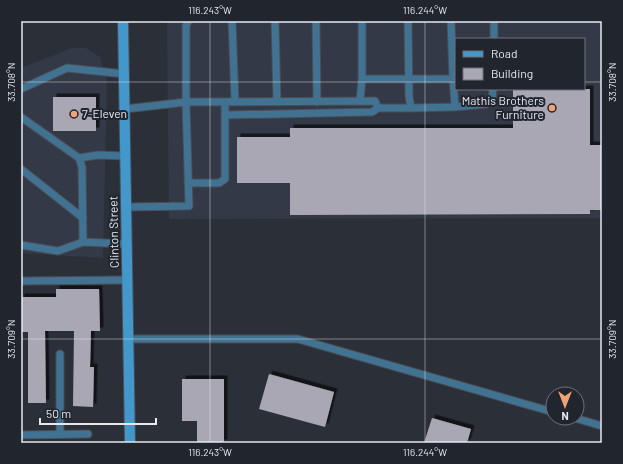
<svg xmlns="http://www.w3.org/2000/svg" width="623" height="464" viewBox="0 0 623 464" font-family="Barlow,sans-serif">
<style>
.built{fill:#333947;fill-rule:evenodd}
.building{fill:#aaa7b4;filter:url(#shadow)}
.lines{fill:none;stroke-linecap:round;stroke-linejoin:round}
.lane-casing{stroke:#494d55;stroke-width:9}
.secondary-casing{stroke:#494d55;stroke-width:12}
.lane{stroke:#417292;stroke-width:7}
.secondary{stroke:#4497ca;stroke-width:10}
.ticks{fill:none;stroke:#e6e8ee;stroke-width:1;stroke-opacity:0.45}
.poi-dot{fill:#efa377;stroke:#21252e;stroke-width:1.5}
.labels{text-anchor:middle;stroke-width:4;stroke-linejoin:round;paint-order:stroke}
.poi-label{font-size:12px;fill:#e6e8ee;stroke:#21252e;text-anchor:end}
.street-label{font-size:12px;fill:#e6e8ee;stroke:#21252e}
.neatline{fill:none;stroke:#e6e8ee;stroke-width:1.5}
.ticks-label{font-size:10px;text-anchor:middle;fill:#e6e8ee}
</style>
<defs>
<filter id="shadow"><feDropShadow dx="3.5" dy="-3.5" stdDeviation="0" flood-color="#0009"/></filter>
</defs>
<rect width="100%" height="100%" fill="#2b2f38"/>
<!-- built -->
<path class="built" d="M 167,21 L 602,21 L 602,218 L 169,219 ZM 456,39 L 584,39 L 584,89 L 456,89 Z
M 72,48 L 86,48 L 100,57 L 107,82 L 103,258 L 21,253 L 21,68 Z"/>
<!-- building -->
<path class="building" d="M 513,89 L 590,89 L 590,145 L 602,145 L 602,210 L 590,210 L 590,214 L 290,215 L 290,183 L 237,183 L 237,137 L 290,137 L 290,128 L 513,128 Z
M 53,97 L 96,97 L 96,131 L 53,131 Z
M 56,289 L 99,289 L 100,331 L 91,331 L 90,367 L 94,367 L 93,407 L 73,406 L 74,331 L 45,331 L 46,403 L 28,403 L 28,332 L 21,332 L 21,297 L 56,297 Z
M 269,374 L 334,392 L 325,427 L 259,409 Z
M 182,379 L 224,379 L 224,443 L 197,443 L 197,421 L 182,421 Z
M 432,418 L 471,429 L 467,443 L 424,443 Z"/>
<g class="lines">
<defs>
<path id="lane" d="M 232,21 L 235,101
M 275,21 L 277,102
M 316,21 L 317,102
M 408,21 L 409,96 L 411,108 L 455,107 L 453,79 L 451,21
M 494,39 L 494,21
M 362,79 L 453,79
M 21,89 L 67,68 L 125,74
M 360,101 L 362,79 L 362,21
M 455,107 L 486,104 L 492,99 L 493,89
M 378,108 L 411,108
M 125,109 L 186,102 L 375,101 L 378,108 L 372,112 L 225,115
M 21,117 L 79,158 L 82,167 L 83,242
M 79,158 L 98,155 L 126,156
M 21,169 L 83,218
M 188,183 L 219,183 L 225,179 L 225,102
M 127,207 L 189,206 L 186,102 L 186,26 L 188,21
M 21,245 L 58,251 L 83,242 L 127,244
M 21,281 L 128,280
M 129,339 L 298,339 L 553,412
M 575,418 L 602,426
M 60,434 L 60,354
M 21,435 L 88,434"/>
<path id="secondary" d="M 123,21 L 130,443"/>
</defs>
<!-- lane casing -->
<use href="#lane" class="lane-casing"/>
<!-- secondary casing -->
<use href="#secondary" class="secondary-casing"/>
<!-- lane -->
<use href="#lane" class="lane"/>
<!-- secondary -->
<use href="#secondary" class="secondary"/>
</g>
<!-- ticks -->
<path class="ticks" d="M 210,21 L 210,443M 425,21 L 425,443M 21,82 L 456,82M 584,82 L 602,82M 21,339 L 602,339"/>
<!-- markers -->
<g class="poi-dot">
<circle cx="552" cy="108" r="4"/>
<circle cx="74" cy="114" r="4"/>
</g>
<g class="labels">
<!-- poi labels -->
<g class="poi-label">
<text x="544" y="105">Mathis Brothers<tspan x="544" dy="14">Furniture</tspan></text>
<text x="82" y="118" text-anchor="start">7-Eleven</text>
</g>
<!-- street labels -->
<g class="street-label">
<text transform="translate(114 232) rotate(-91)" y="4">Clinton Street</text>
</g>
</g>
<!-- border -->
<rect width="623" height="464" fill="none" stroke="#21252e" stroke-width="44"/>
<!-- legend -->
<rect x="455" y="38" width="130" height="52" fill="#21252e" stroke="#70737b"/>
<rect x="463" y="51" width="20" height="6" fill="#4497ca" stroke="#70737b"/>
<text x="491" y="58" font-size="12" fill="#e6e8ee">Road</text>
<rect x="463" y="68" width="20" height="12" fill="#aaa7b4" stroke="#70737b"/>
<text x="491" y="78" font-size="12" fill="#e6e8ee">Building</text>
<!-- north arrow -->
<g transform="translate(565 406) rotate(180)"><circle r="19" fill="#21252e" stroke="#70737b"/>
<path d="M0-3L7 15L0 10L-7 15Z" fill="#efa377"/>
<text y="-6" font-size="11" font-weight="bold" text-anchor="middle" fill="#e6e8ee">N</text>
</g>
<!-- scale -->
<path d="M40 418v6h116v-6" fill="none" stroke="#e6e8ee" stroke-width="2"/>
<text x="46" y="418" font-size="12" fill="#e6e8ee" stroke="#21252e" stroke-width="3" paint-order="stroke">50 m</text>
<rect x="22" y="22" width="579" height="420" class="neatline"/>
<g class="ticks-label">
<text x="210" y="14">116.243°W</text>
<text x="425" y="14">116.244°W</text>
<text transform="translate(612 82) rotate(-90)" y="4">33.708°N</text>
<text transform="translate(11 82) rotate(-90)" y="4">33.708°N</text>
<text transform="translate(612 339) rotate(-90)" y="4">33.709°N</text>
<text transform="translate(11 339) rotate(-90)" y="4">33.709°N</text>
<text x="210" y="456">116.243°W</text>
<text x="425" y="456">116.244°W</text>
</g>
</svg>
